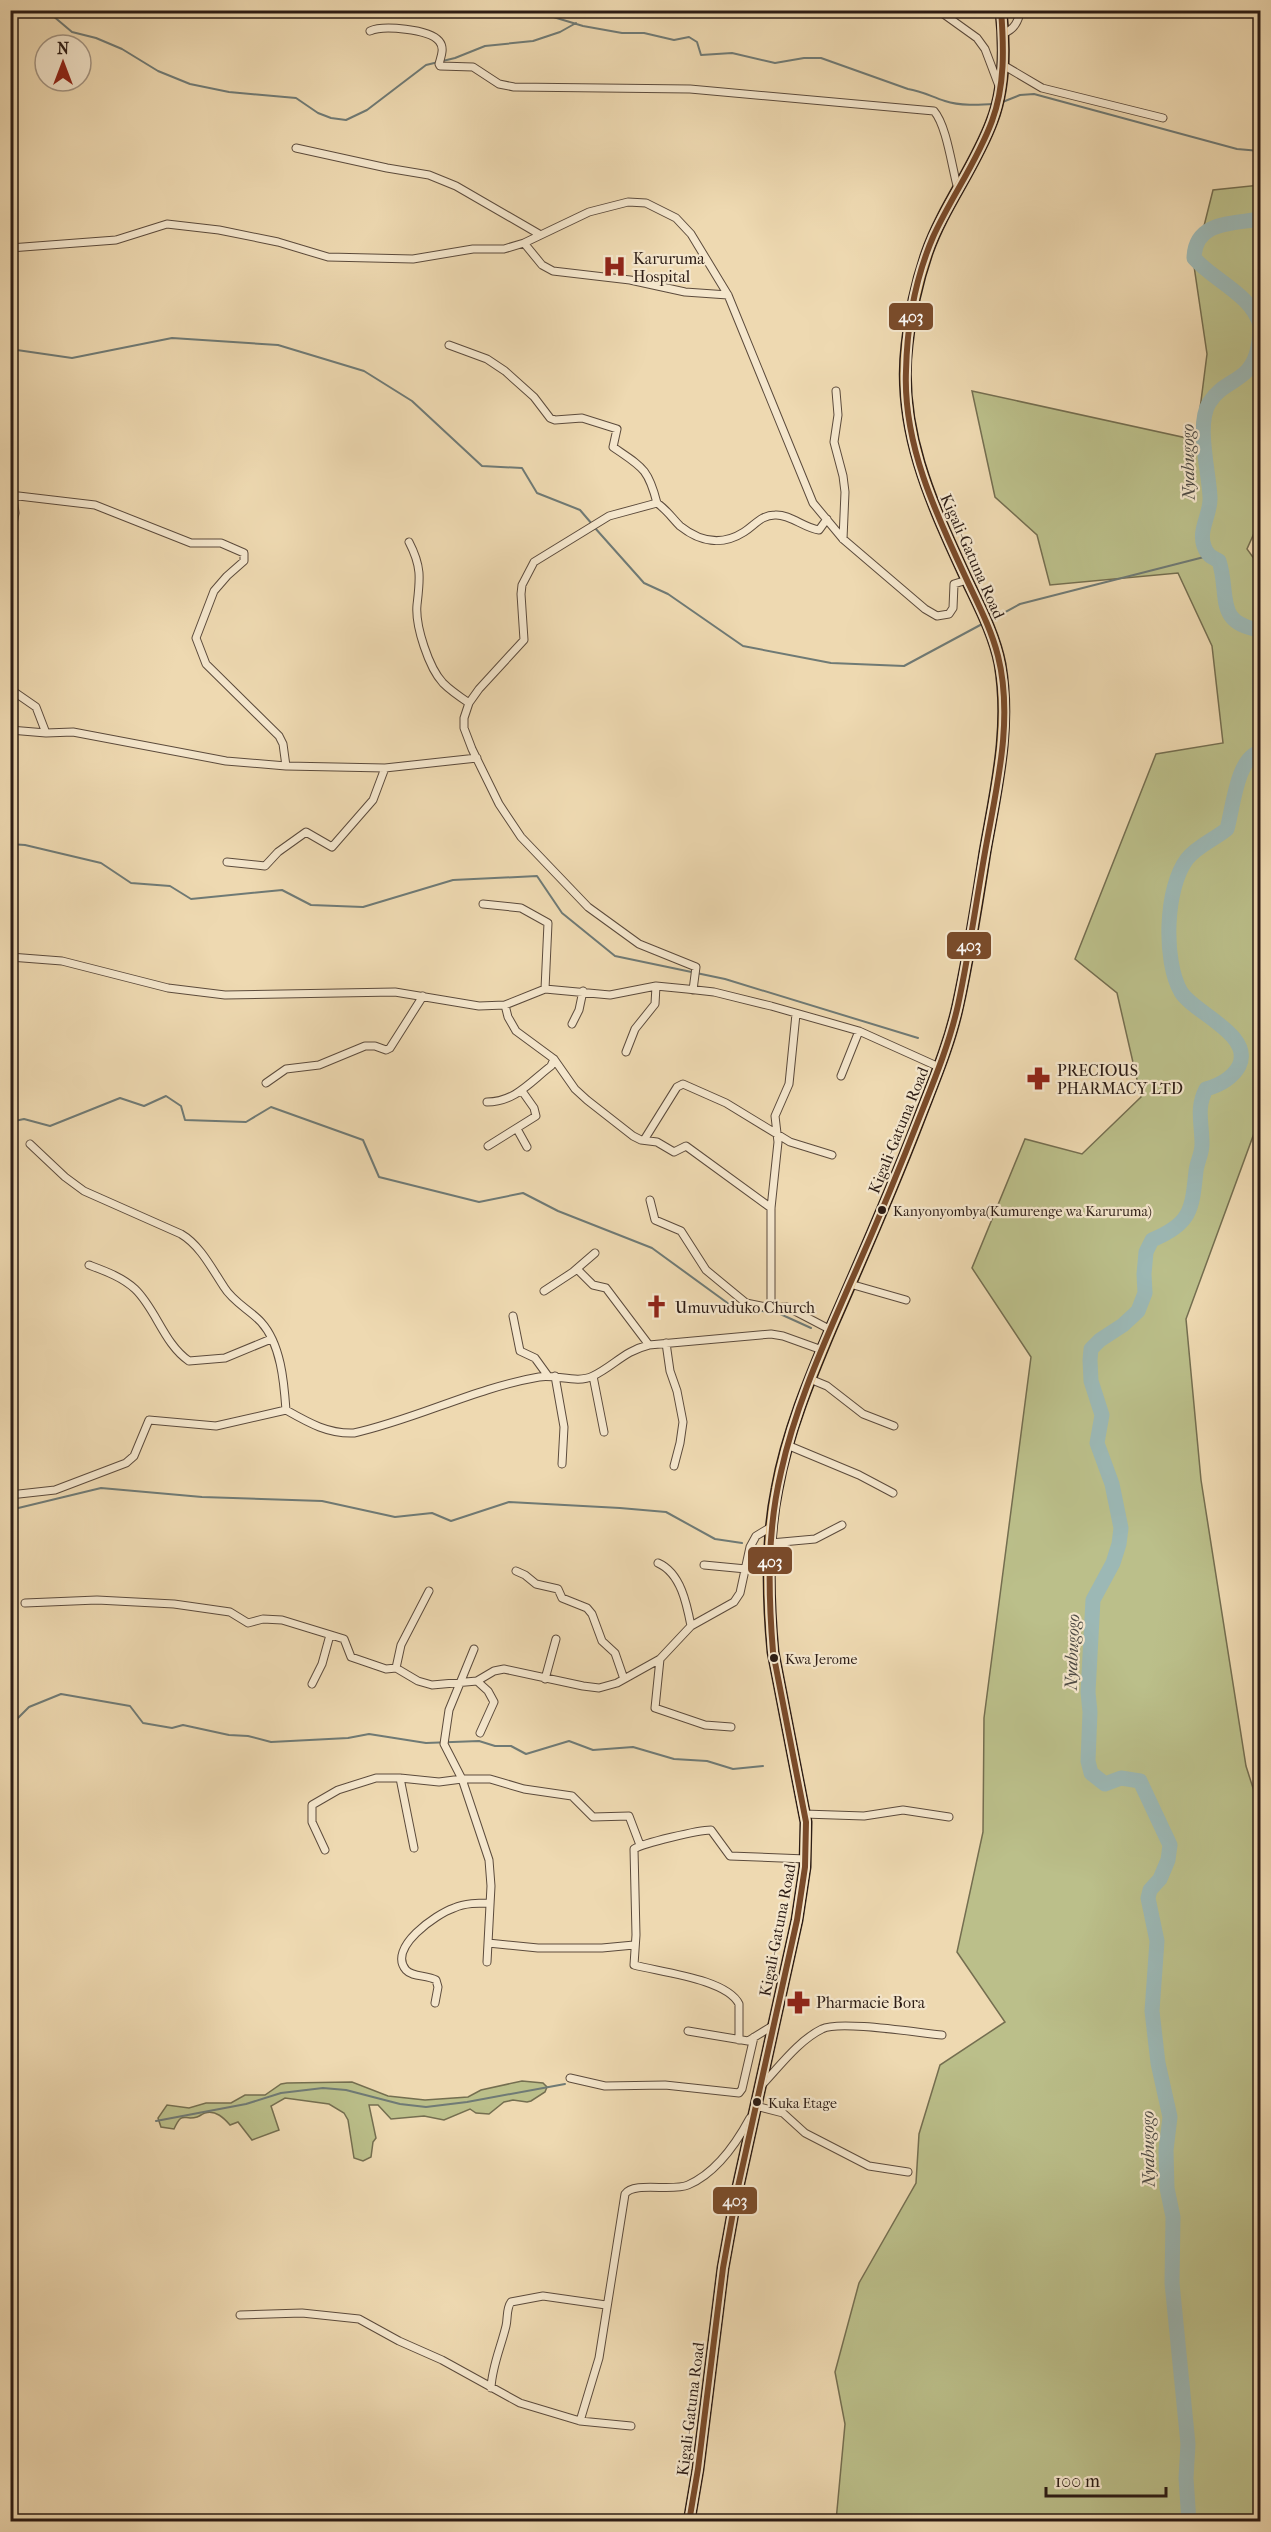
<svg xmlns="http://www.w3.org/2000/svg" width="1271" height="2532" viewBox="0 0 1271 2532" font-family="'IM FELL French Canon',serif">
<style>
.green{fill:#bbbf8a;stroke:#746e50;stroke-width:1.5}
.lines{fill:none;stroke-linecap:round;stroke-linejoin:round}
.stream{stroke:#6f7a75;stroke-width:2}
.river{stroke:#9cb8b5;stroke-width:15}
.minor-casing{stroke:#5c4b3c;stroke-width:9}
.trunk-casing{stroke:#2c1c15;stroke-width:13}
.minor{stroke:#f4e6cc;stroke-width:7}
.trunk{stroke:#e7bc78;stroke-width:10}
.bus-1-casing{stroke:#f4e6cc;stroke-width:10}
.bus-1{stroke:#7a4b2a;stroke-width:6}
.bus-dot{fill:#2c1c15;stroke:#f4e6cc;stroke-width:2}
.labels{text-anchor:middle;stroke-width:4.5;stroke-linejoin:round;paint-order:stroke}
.bus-label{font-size:14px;fill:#2c1c15;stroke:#f4e6cc;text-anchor:start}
.poi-label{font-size:16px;fill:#2c1c15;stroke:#f4e6cc;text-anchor:start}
.street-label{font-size:16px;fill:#2c1c15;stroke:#f4e6cc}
.water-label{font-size:18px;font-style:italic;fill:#4e4b45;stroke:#f4e6cc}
.line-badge{stroke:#f4e6cc;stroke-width:2}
.badge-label{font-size:16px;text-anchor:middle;font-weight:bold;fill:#fff}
</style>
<rect width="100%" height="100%" fill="#eed9b1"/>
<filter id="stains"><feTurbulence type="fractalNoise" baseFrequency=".00333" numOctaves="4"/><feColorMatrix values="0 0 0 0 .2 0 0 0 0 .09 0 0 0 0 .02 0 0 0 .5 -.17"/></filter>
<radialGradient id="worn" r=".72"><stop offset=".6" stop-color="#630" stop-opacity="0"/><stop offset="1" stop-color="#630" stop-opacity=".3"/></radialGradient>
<!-- green -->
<path class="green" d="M 1260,185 L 1260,520 L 1247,549 L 1260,567 L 1260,1117 L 1186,1319 L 1201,1480 L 1246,1766 L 1260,1810 L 1260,2521 L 836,2521 L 845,2424 L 835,2372 L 859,2283 L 916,2183 L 919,2134 L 940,2065 L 1005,2022 L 957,1952 L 983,1832 L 984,1718 L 1031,1357 L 972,1268 L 1025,1139 L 1082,1154 L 1141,1097 L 1117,993 L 1075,959 L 1156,754 L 1223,743 L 1212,646 L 1178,573 L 1050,585 L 1037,535 L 995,497 L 972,391 L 1196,440 L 1207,354 L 1194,266 L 1213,190 Z
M 522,2081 L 543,2083 L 547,2087 L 545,2092 L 531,2101 L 527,2102 L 513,2100 L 504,2102 L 489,2114 L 476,2113 L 470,2109 L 444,2120 L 424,2116 L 391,2119 L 378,2105 L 369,2105 L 376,2138 L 373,2142 L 371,2157 L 363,2161 L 354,2158 L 348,2120 L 344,2113 L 329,2104 L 285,2098 L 271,2106 L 279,2130 L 252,2140 L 238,2122 L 230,2125 C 224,2118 216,2110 205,2113 C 204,2113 198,2117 197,2117 C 183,2121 183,2110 174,2129 L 161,2127 L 158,2118 L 167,2105 L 189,2108 L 206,2103 L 231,2103 L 245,2095 L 265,2095 L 281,2084 L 287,2083 L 352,2082 L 388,2096 L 425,2100 L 468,2097 L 481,2090 Z"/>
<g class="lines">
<!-- stream -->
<path class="stream" d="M 46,10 L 72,32 L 96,38 L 122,49 L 158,71 L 190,84 L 229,92 L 296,98 L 318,113 L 331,118 L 346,120 L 367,110 L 426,65 L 455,58 L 485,46 L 533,41 L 560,32 L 576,23
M 540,10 L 550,16 L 583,26 L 622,33 L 644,33 L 674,40 L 689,37 L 697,42 L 701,55 L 732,53 L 775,63 L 804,58 L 821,58 L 908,89 C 922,91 932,97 945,101 C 960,106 979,105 995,104
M 1000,103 L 1020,95 L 1034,94 L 1237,149 L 1260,151
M 10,349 L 72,358 L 172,338 L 278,345 L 364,371 L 412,401 L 482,466 L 522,468 L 537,493 L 580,510 L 592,524
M 595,528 L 644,583 L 668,594 L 743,646 L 831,663 L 904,666 L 984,623
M 989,621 L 1020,604 L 1208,556
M 10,844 L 25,845 L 101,863 L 131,883 L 170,886 L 191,899 L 282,890 L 311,905 L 363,907 L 453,880 L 537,876 L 562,913 L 615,956 L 725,979 L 918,1038
M 10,1122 L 24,1119 L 50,1126 L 120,1098 L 144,1106 L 166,1096 L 181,1106 L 185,1120 L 246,1122 L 271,1107 L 363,1140 L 379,1177 L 479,1202 L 523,1193 L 558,1211 L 652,1248 L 733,1307 L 778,1313 L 811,1328
M 10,1510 L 101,1488 L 202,1497 L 322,1501 L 395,1517 L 432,1513 L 451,1521 L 509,1502 L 620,1508 L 666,1512 L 715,1539 L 742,1543
M 10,1722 L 14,1722 L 29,1707 L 61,1694 L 130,1706 L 143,1723 L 172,1728 L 183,1725 L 229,1735 L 248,1736 L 271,1742 L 348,1738 L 369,1734 L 426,1743 L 479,1741 L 495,1746 L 511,1746 L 526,1754 L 569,1741 L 593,1750 L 633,1747 L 674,1759 L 707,1761 L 733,1769 L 763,1766
M 156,2121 L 246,2104 L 281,2093 L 323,2088 L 346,2090 L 400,2104 L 426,2107 L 467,2102 L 565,2084"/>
<!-- river -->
<path class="river" d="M 1260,219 C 1232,224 1195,221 1194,258 C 1213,280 1252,295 1260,325 C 1261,332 1259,341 1258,347 C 1251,384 1225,377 1209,403 C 1196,425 1209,472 1210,497 C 1211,514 1198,530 1204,546 C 1207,555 1211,557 1219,561 C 1230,595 1214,623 1260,630
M 1260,680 L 1260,691
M 1189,2522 L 1186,2478 L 1188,2444 L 1172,2283 L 1173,2217 L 1167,2188 L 1166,2150 L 1170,2117 L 1158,2063 L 1152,2011 L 1157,1941 L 1148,1898 L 1150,1890 L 1160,1879 L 1168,1860 L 1170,1845 L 1140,1781 L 1121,1778 L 1105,1784 L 1091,1773 L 1088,1761 L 1090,1712 L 1088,1692 L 1093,1600 L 1113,1563 L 1119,1544 L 1121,1528 L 1112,1484 L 1097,1443 L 1102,1415 L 1091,1381 L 1090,1360 L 1091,1349 L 1100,1340 L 1123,1325 L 1138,1311 L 1145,1293 L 1144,1274 L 1146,1252 L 1152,1240 C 1191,1224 1192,1210 1196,1171 C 1197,1162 1202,1154 1202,1144 C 1202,1123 1196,1108 1206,1089 C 1220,1085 1232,1079 1239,1066 C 1254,1035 1194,1013 1181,992 C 1163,961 1165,888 1187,859 C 1197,846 1215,839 1227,829 C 1233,808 1237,757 1260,752"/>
<defs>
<path id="minor" d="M 938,10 L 977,38 L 985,49 L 999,86
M 370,31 C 383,25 429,29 439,41 C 445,48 441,56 439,64 L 440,66 L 473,67 L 499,84 L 514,87 L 690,89 L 934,111 C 947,126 952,169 958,189
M 1004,33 C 1015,29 1018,21 1021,10
M 1003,65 L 1042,88 L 1163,118
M 296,148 L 387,168 L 429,175 L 456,186 L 539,234
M 524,243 L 542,265 L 553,271 L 630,280 L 685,292 L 728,295
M 10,248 L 116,240 L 167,224 L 219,230 L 278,242 L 328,257 L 413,259 L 473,249 L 504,249 L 524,243 L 589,212 L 628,202 L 646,203 L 676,218 L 691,234 L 728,295 L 813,503 L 843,539 L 925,609 L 937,616 L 949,614 L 953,608 L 954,584 L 967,580
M 449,345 L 487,359 L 505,371 L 534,397 L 550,418 L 555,420 L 582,418 L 617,429 L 613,447 C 642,467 648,468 657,503
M 836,391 L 838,415 L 834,442 L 843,476 L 845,492 L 843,539
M 10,495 L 95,505 L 191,543 L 221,543 L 244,553 L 244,561 L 227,576 L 214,591 L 196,638 L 206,664 L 279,736 L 283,744 L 286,766
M 10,541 L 15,513 L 13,495
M 409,542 C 422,567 420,579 417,605 C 415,626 429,668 443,683 C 451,691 460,697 469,703
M 10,689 L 36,707 L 46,733
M 10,730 L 46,733 L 73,732 L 226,761 L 286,766 L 385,768 L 477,758
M 227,862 L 265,866 L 278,852 L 306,832 L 332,847 L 373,800 L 385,768
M 483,904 L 521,908 L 548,923 L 545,989
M 10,957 L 62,961 L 168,988 L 225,995 L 395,992 L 479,1006 L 505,1005 L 545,989 L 610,995 L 656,986 L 687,989 L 714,992 L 771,1006 L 859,1031 L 939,1067
M 693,990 L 696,967 L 639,944 L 588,907 L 521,837 L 499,804 L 472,749 L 464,728 L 464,718 L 469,703 L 479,689 L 524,640 L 521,594 L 522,585 L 534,562 L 609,516 L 657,503 C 667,510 672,518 680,526 C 700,542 722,546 744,532 C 755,525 761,515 775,515 C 790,514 804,528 819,530 L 827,519
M 505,1005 L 508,1017 L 516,1031 L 554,1059 L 575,1089 L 587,1100 L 633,1136 L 641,1140 L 657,1142 L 674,1152 L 686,1146 L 771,1208
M 572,1024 L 579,1010 L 583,991
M 626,1052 L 635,1029 L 655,1004 L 656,986
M 841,1076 L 859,1031
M 266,1083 L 286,1069 L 319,1065 L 365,1046 L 375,1046 L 386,1050 L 390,1048 L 423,996
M 487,1102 C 515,1102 530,1082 551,1066 L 554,1059
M 517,1129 L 527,1147
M 644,1140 L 677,1087 L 683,1084 L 726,1103 L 790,1142 L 832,1155
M 30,1144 L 65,1177 L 84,1191 L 181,1234 C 200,1245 212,1269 224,1287 C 233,1302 250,1310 261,1322 C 281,1344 284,1382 286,1410
M 488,1146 L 536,1116 L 534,1108 L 522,1091
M 650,1200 L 655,1220 L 681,1231 L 706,1270 L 746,1303 L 771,1308 L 787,1307 L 831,1330
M 89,1265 C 105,1271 122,1277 135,1289 C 156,1309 164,1344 189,1361 L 225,1358 L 271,1339
M 577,1269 L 593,1285 L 606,1288 L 649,1345
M 850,1284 L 906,1300
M 544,1291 L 573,1272 L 595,1253
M 771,1308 L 771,1208 L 778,1142 L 775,1116 L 789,1084 L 796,1014
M 513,1316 L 520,1351 L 535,1358 L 548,1376
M 666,1343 L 670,1371 L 677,1391 L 683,1422 L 680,1443 L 674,1466
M 555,1376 L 564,1427 L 562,1464
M 593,1376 L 604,1432
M 810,1379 L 827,1386 L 863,1414 L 894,1426
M 787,1445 L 859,1475 L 893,1493
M 10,1495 L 55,1490 L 126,1463 L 134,1456 L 149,1420 L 216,1426 L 286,1410 C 309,1423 328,1434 354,1433 C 417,1419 475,1388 539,1377 C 556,1374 577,1384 593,1376 C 614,1366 624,1351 649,1345 L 771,1334 L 783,1336 L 822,1350
M 771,1543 L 815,1539 L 842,1525
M 658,1563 C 681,1573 687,1605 691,1626
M 704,1565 L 746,1569
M 516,1571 L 525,1575 L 536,1584 L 558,1589 L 562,1598 L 587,1608 L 592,1614 L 602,1641 L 615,1653 L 624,1679
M 25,1603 L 97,1600 L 174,1604 L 230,1612 L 248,1623 L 263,1619 L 282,1620 L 344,1639 L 351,1657 L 386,1669 L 396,1668 L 418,1681 L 432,1685 L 477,1681 L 494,1671 L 504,1669 L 583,1686 L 599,1688 L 617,1683 L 660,1659 L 691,1626 L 734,1602 L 740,1593 L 750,1547 L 756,1536 L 771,1527
M 474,1649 L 449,1710 L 444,1744 L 462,1779 L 489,1860 L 491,1886 L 487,1962
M 660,1659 L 655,1708 L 705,1725 L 731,1727
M 396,1668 L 401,1645 L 429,1591
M 545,1679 L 556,1639
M 477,1681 L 488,1691 L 494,1702 L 480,1733
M 312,1684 L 322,1664 L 330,1635
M 400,1778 L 414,1848
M 804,1814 L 864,1816 L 903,1810 L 949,1817
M 325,1850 L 312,1822 L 312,1805 L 338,1790 L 376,1778 L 400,1778 L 439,1782 L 462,1779 L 490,1779 L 524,1789 L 572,1796 L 593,1817 L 629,1816 L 640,1845
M 488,1943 L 538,1948 L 602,1948 L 634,1945
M 435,2003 L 438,1987 L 436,1980 C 427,1975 412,1977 406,1970 C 387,1948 436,1914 454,1908 C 465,1903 478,1903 490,1903
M 688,2031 L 748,2041 L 774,2025
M 739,2040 L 739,2004 C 727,1979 660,1972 634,1965 L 636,1935 L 634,1849 C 643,1843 699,1830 711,1830 L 730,1856 L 806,1859
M 570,2078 L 605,2086 L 665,2085 L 739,2093 L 742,2089 L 754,2037
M 761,2086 C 779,2067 799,2040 822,2029 C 839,2020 919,2033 942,2035
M 755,2108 L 756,2106 L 783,2113 L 805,2133 L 869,2166 L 908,2172
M 240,2315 L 302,2313 L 359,2319 L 399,2341 L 442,2360 L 520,2403 L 580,2421 L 599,2358 L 625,2194 C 634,2181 672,2192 688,2185 C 716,2173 736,2144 750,2118
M 491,2388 C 492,2366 501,2347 506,2326 C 508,2318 506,2309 511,2302 L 543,2296 L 606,2305
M 580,2421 L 631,2426"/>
<path id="trunk" d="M 689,2522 L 698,2469 L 723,2268 L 736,2196 L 797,1920 L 805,1867 L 806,1822 L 773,1652 C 768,1599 766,1542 777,1489 C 787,1433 810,1378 832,1326 C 861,1260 890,1194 916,1127 C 931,1087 949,1047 958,1005 C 969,955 977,903 985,852 C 996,789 1011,728 1000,664 C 994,633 978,604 965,576 C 931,502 897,429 907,345 C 910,315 917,282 927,253 C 943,207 975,167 992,121 C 1005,87 1005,47 1001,10"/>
</defs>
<!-- minor casing -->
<use href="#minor" class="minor-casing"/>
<!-- trunk casing -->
<use href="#trunk" class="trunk-casing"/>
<!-- minor -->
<use href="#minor" class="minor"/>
<!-- trunk -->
<use href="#trunk" class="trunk"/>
<defs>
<path id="bus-1" d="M 689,2522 L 698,2469 L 723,2268 L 736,2196 L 797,1920 L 805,1867 L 806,1822 L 773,1652 C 768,1591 767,1532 781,1472 C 795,1407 823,1346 849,1286 C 875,1228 899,1170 922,1111 C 936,1076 950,1041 958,1005 C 969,954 976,903 985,852 C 996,789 1014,720 998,656 C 991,628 977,602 965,576 C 935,512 903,443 906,371 C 907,325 915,279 933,237 C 951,197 977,162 992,121 C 1005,86 1004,48 1001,10"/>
</defs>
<!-- bus-1 casing -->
<use href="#bus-1" class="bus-1-casing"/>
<!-- bus-1 -->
<use href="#bus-1" class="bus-1"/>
</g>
<!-- icons -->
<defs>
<symbol id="hospital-bare" viewBox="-9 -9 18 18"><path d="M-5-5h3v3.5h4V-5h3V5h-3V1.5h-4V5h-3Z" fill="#8f2418" stroke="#f4e6cc" stroke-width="2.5" paint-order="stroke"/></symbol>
<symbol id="pharmacy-bare" viewBox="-9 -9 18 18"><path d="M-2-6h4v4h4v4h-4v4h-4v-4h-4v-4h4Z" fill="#8f2418" stroke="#f4e6cc" stroke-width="2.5" paint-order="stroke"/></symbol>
<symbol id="church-bare" viewBox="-9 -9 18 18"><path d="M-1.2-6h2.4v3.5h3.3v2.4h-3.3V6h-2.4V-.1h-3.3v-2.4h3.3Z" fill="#8f2418" stroke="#f4e6cc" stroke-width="2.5" paint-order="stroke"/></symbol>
</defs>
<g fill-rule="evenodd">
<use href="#hospital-bare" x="598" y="250" width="33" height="33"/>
<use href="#pharmacy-bare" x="1022" y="1062" width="33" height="33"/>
<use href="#church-bare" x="640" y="1290" width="33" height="33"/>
<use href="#pharmacy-bare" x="782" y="1986" width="33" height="33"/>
</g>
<!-- markers -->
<g class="bus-dot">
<circle cx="882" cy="1210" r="5"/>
<circle cx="774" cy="1658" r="5"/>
<circle cx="757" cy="2102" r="5"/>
</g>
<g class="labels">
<!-- bus labels -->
<g class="bus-label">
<text x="893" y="1216">Kanyonyombya(Kumurenge wa Karuruma)</text>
<text x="785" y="1664">Kwa Jerome</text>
<text x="768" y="2108">Kuka Etage</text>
</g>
<!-- poi labels -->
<g class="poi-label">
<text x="633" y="264">Karuruma<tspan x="633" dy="18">Hospital</tspan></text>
<text x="1057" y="1076">PRECIOUS<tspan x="1057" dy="18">PHARMACY LTD</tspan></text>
<text x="675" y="1313">Umuvuduko Church</text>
<text x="816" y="2008">Pharmacie Bora</text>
</g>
<!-- street labels -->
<g class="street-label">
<text transform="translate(973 556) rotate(66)" y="6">Kigali-Gatuna Road</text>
<text transform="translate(898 1130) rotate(-68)" y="6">Kigali-Gatuna Road</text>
<text transform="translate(777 1930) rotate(-79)" y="6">Kigali-Gatuna Road</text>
<text transform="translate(690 2409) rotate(-83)" y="6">Kigali-Gatuna Road</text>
</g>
<!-- water labels -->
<g class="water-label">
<text transform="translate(1188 462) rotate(-91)" y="6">Nyabugogo</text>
<text transform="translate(1072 1652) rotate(-88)" y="6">Nyabugogo</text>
<text transform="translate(1148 2149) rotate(-91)" y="6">Nyabugogo</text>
</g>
</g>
<g class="line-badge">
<rect x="888" y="302" width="46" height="29" rx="6" fill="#7a4b2a"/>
<rect x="946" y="931" width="46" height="29" rx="6" fill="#7a4b2a"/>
<rect x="747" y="1546" width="46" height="29" rx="6" fill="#7a4b2a"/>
<rect x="712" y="2186" width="46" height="29" rx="6" fill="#7a4b2a"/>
</g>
<g class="badge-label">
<text x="911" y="322">403</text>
<text x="969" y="951">403</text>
<text x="770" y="1567">403</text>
<text x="735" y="2206">403</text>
</g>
<!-- margin -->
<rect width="1271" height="2532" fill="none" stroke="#eed9b1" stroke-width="36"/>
<rect x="12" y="12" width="1247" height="2508" fill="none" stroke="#2c1c15" stroke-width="3"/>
<rect x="18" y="18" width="1235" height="2496" fill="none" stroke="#2c1c15" stroke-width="1.5"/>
<!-- north arrow -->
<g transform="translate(63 63)"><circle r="28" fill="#f4e6cc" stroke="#a49583" stroke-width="1.5"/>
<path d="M0-4.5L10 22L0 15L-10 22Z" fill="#8f2418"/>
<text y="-9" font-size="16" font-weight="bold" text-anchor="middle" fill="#2c1c15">N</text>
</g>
<!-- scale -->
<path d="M1046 2487v9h120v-9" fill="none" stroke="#2c1c15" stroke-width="3"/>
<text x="1055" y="2487" font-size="18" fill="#2c1c15" stroke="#f4e6cc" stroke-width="4.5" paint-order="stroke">100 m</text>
<rect width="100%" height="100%" filter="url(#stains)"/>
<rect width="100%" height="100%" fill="url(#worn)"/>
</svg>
